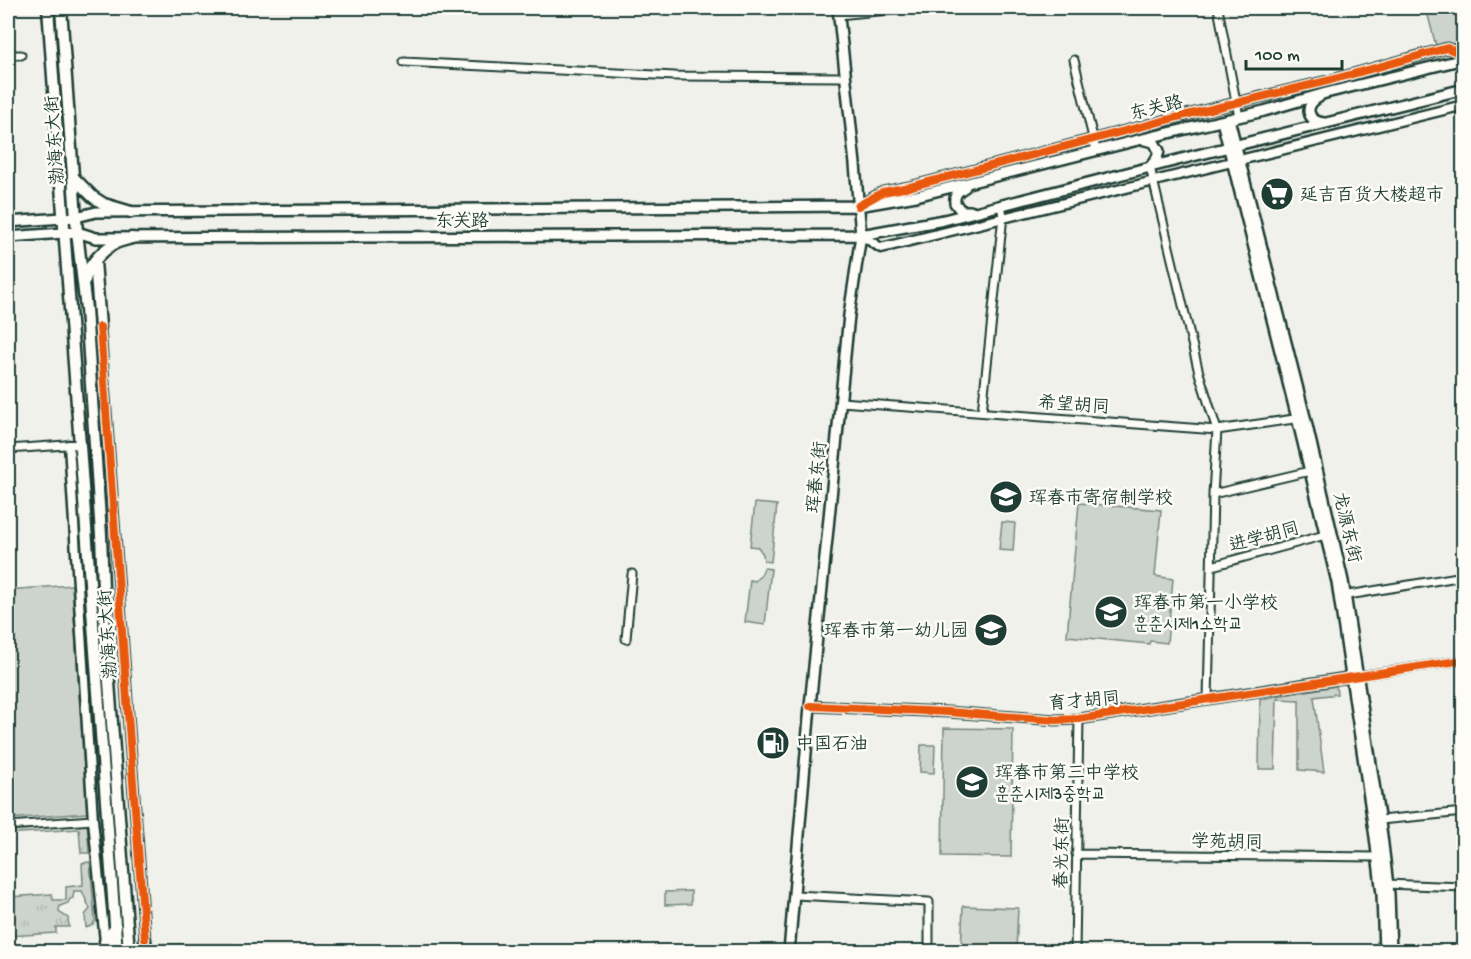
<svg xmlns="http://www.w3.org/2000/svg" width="1471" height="959" viewBox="0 0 1471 959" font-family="'Gochi Hand','LXGW WenKai TC','Poor Story',sans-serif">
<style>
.grass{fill:url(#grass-tufts);stroke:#768880;stroke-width:1.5}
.park{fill:#cdd3cd;stroke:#768880;stroke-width:1.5}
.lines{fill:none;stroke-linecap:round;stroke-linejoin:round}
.minor-casing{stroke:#1f3d34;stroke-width:11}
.tertiary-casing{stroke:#1f3d34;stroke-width:13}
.secondary-casing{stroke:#1f3d34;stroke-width:14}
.trunk-casing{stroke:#1f3d34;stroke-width:15}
.minor{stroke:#fdfcf7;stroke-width:7}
.tertiary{stroke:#fdfcf7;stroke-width:8}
.secondary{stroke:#fdfcf7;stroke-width:9}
.trunk{stroke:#fdfcf7;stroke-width:10}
.cycleway-casing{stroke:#fdfcf7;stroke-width:11}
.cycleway{stroke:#e8590c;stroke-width:8}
.labels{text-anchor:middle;stroke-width:5;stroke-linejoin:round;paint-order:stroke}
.street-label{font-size:18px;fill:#1f3d34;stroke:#fdfcf7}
.poi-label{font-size:18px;fill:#1f3d34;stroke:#fdfcf7;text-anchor:start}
</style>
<defs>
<pattern id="grass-tufts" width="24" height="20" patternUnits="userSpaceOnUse" patternTransform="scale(1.5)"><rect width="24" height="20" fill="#cdd3cd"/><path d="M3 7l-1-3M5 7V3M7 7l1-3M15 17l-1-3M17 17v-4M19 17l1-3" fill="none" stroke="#b0b6b1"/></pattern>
</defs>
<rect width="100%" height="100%" fill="#f0f1eb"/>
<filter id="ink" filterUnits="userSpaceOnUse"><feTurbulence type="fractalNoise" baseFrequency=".0167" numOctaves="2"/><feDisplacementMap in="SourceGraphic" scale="12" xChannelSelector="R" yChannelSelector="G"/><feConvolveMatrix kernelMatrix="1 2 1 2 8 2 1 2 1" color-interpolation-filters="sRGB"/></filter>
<g filter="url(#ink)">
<!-- grass -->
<path class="grass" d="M 87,823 L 89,853 L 81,853 L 79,829 L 8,834 L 8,829 Z
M 90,862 L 95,921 L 94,924 L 86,928 L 85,915 L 90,909 L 82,891 L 74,891 L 73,898 L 70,899 L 68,903 L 60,906 L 59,910 L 59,912 L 68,918 L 69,927 L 56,927 L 56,933 L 8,936 L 8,897 L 52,894 L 53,900 L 66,900 L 66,887 L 83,885 L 82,863 Z"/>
<!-- park -->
<path class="park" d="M 1426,8 L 1463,8 L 1463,41 L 1445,46 L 1436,46 Z
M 755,503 L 777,505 L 771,562 L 764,561 L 763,554 L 758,547 L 750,546 Z
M 1079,503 L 1161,510 L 1155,576 L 1173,579 L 1167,643 L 1150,641 L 1149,644 L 1067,636 Z
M 1002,522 L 1015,523 L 1013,551 L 999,550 Z
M 764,568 L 771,569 L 765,625 L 745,622 L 750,580 L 755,581 L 761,575 Z
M 72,585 L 87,813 L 8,819 L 8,590 Z
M 1336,686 L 1337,694 L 1314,697 L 1324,772 L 1299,770 L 1299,700 L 1277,699 L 1275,769 L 1259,769 L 1260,699 Z
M 944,728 L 1013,729 L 1011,857 L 942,856 Z
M 921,745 L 935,745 L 934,773 L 920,772 Z
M 691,891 L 691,904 L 665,905 L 665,892 Z
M 963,906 L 1018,908 L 1016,951 L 961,951 Z
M 152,944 L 232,944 L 232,951 L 152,951 Z"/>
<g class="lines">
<defs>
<path id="minor" d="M 1218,8 L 1239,117
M 838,15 L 909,8
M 8,55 L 21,55
M 1074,60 L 1096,150
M 404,62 L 675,76 L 845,77
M 1150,167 L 1199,373 L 1217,430 L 1213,494 L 1208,699
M 841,402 L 1217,430 L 1301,418
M 982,412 L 1003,216 L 1001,205
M 8,449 L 80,444
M 1213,494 L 1310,471
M 1212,566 L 1325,535
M 1342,596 L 1464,576
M 626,639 L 632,574
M 1358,676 L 1464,660
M 1380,820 L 1464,812
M 8,826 L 93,820
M 1076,854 L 1377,857
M 1385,884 L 1464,887
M 795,895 L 929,902 L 929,952
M 1075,952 L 1079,719"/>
<path id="tertiary" d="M 860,205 L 883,192 L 909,187 L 1186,115 L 1331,80 L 1447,48 L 1464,55
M 861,235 L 881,248 L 1464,105
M 100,327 L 132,769 L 145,939
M 69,445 L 93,820 L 106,952
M 810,706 L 948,712 L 1056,720 L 1079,719 L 1358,676"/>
<path id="secondary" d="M 1319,97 C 1304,105 1306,121 1324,123
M 1229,119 L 1305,417 L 1343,581 L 1382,836 L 1389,894 L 1391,952
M 1222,121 L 1297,418 L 1337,582 L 1375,837 L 1382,894 L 1384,952
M 1145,140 L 1154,142 L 1159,151 L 1157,158 L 1150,167
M 965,187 C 958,191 954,194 955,203 L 961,211 L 970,211
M 8,222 L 76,217 L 96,212 L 858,206 L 916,196 L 1134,141 L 1264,111 L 1326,93 L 1464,59
M 8,237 L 77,232 L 96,238 L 861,235 L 944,220 L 1197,155 L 1464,89
M 789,952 L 810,706 L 828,528 L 849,315 L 861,235 L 855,164 L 838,8"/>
<path id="trunk" d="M 48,8 L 117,952
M 61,8 L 77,232 L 86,309 L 101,535 L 104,615 L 129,952
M 73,177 L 93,197 L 104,204 L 131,212
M 95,261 L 100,327
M 85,280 C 87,267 101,252 112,245 C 118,241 125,240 132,238
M 145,939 L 146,952
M 105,942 L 116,927"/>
</defs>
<!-- minor casing -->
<use href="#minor" class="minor-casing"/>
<!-- tertiary casing -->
<use href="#tertiary" class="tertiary-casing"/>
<!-- secondary casing -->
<use href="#secondary" class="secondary-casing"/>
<!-- trunk casing -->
<use href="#trunk" class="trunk-casing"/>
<!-- minor -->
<use href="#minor" class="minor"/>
<!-- tertiary -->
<use href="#tertiary" class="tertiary"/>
<!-- secondary -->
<use href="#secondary" class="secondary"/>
<!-- trunk -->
<use href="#trunk" class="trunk"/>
<defs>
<path id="cycleway" d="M 858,206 L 883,192 L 909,187 L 1186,115 L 1331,80 L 1447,48 L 1464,55
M 100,327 L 132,769 L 145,939
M 810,706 L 948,712 L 1056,720 L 1079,719 L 1464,660"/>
</defs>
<!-- cycleway casing -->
<use href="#cycleway" class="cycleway-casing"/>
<!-- cycleway -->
<use href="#cycleway" class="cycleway"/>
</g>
</g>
<!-- icons -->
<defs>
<symbol id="supermarket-disc" viewBox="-11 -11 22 22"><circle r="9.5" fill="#1f3d34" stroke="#fdfcf7"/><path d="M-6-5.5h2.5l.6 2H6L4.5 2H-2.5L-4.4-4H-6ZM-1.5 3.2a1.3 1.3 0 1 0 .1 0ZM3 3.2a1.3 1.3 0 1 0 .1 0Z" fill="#fff"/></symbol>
<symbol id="school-disc" viewBox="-11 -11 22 22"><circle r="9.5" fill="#1f3d34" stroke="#fdfcf7"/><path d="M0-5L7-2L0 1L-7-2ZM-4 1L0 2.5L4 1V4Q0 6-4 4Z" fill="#fff"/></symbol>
<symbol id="fuel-disc" viewBox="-11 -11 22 22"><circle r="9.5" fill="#1f3d34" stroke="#fdfcf7"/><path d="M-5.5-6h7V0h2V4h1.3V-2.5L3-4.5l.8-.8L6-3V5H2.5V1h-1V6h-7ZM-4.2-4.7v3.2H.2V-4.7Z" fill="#fff"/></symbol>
</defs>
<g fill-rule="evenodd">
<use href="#supermarket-disc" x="1258" y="175" width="38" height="38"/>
<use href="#school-disc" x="987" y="478" width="38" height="38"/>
<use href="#school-disc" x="1092" y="593" width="38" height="38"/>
<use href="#school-disc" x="972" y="611" width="38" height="38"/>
<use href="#fuel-disc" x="754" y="724" width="38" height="38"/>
<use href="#school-disc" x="953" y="763" width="38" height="38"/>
</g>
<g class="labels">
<!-- street labels -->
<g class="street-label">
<text transform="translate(1156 107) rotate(-14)" y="6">东关路</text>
<text transform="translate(54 140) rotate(-94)" y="6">渤海东大街</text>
<text x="462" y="226">东关路</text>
<text transform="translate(1074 404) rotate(4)" y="6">希望胡同</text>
<text transform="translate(816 477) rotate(-84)" y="6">珲春东街</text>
<text transform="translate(1348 527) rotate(77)" y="6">龙源东街</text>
<text transform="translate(1264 536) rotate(-15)" y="6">进学胡同</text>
<text transform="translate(107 634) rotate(-94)" y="6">渤海东大街</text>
<text transform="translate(1084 700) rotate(-5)" y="6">育才胡同</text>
<text transform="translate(1227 841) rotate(1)" y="6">学苑胡同</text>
<text transform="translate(1061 853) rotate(-89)" y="6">春光东街</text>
</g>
<!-- poi labels -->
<g class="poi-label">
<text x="1300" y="200">延吉百货大楼超市</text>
<text x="1029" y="503">珲春市寄宿制学校</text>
<text x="1134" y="608">珲春市第一小学校<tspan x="1134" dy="21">훈춘시제1소학교</tspan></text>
<text x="968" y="636" text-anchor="end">珲春市第一幼儿园</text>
<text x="796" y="749">中国石油</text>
<text x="995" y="778">珲春市第三中学校<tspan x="995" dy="21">훈춘시제3중학교</tspan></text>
</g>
</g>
<!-- margin -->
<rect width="1471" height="959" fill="none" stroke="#fdfcf7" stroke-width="30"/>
<rect x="15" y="15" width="1441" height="929" fill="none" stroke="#1f3d34" stroke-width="2" filter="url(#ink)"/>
<!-- scale -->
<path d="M1246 60v9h96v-9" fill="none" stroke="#1f3d34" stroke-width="3"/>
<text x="1255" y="60" font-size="18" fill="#1f3d34" stroke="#fdfcf7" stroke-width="4.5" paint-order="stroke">100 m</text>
</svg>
